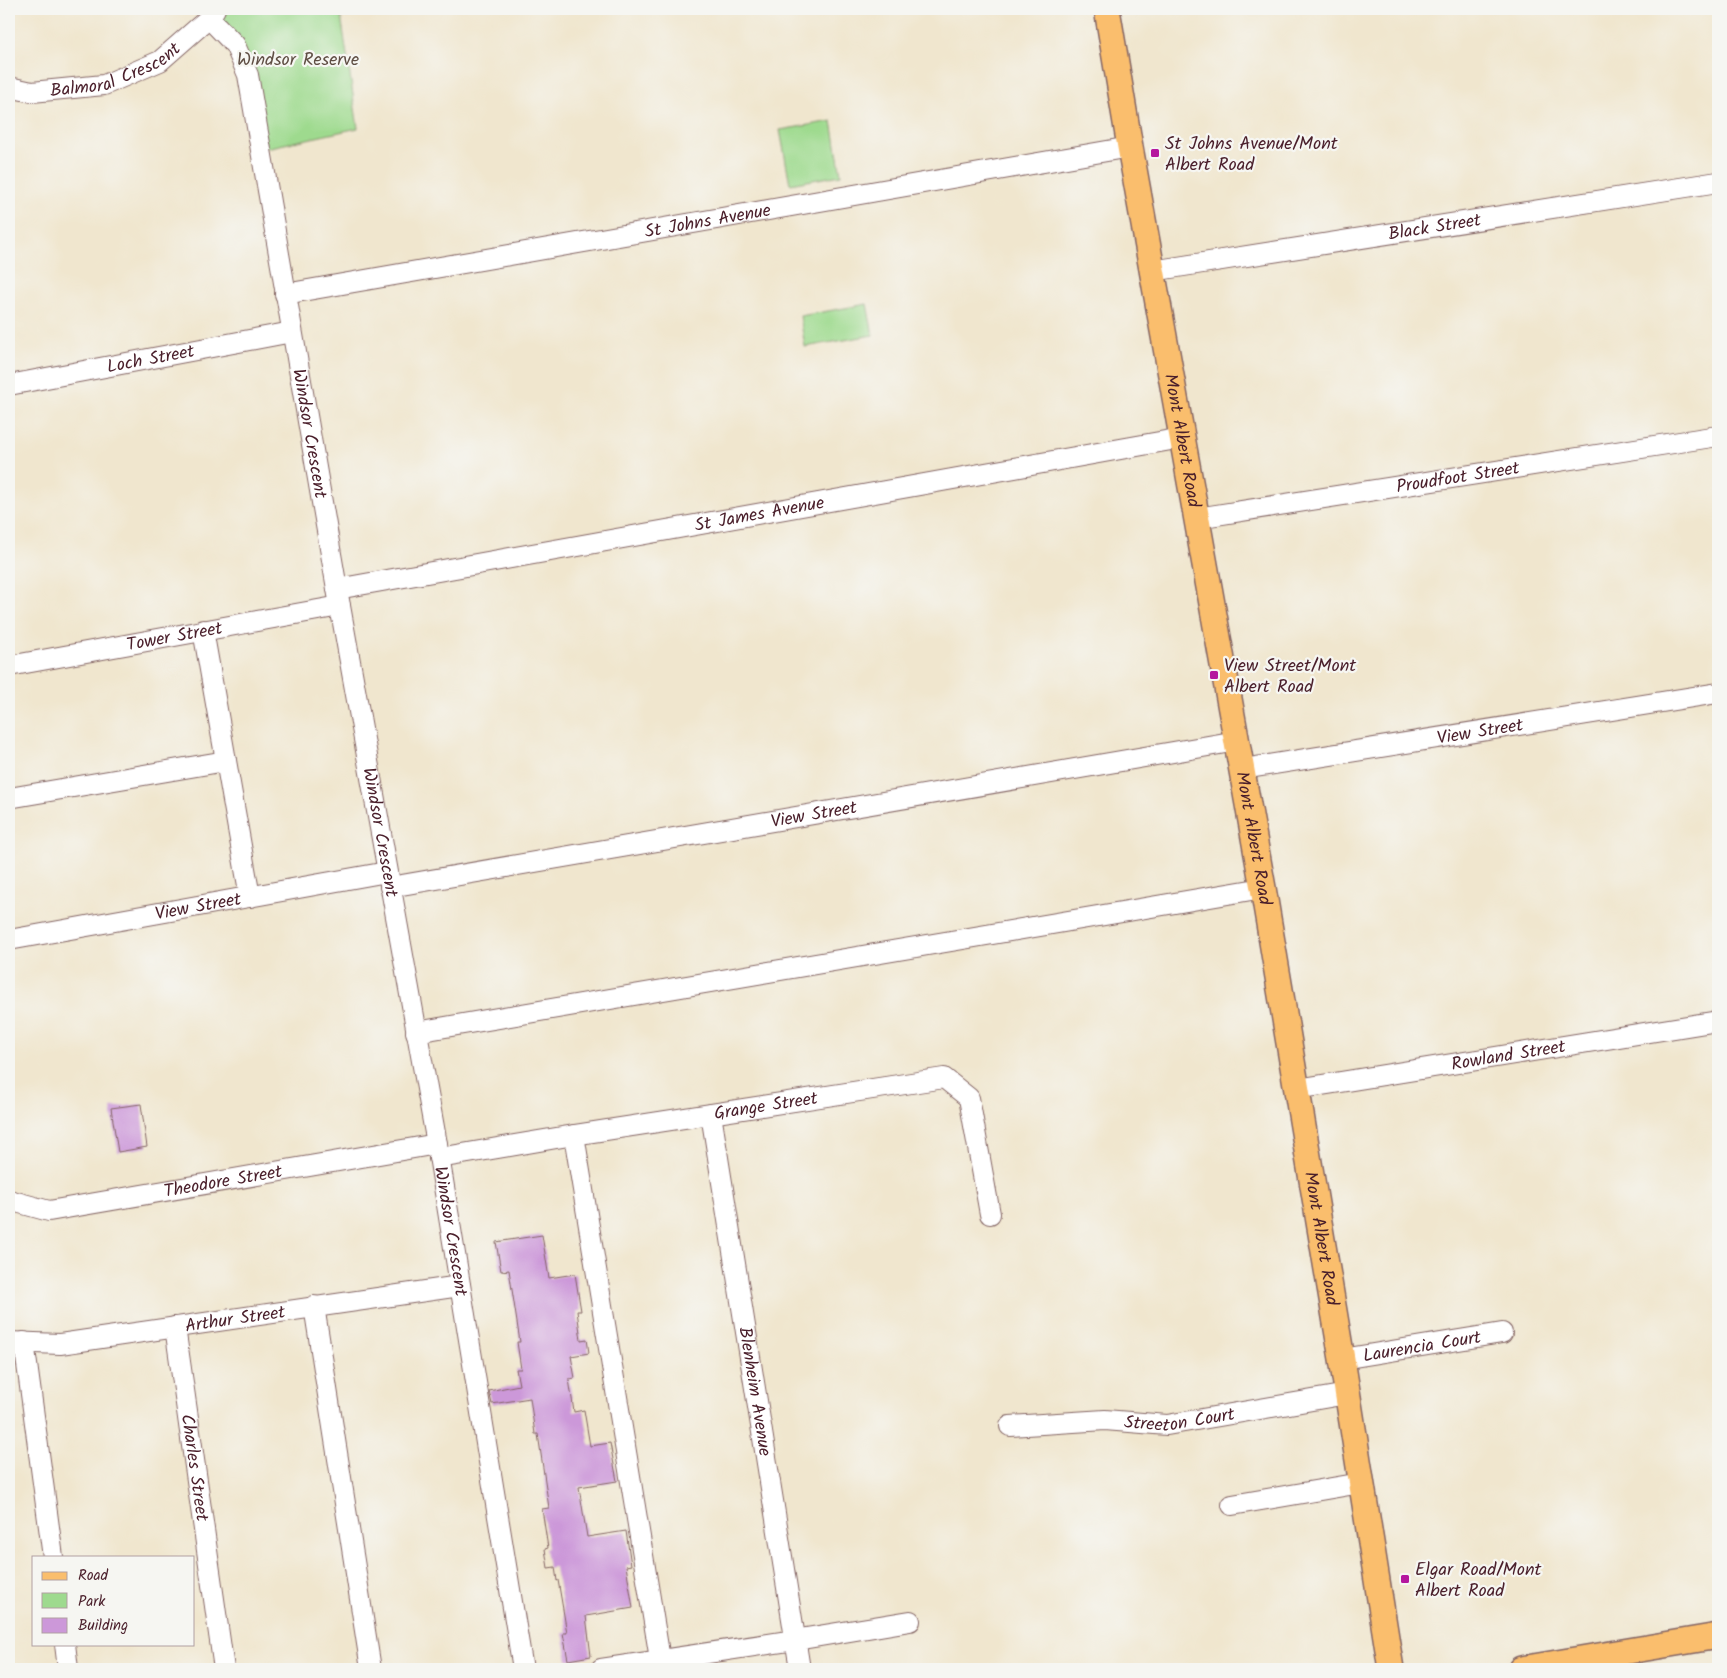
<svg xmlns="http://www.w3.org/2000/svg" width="1727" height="1678" viewBox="0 0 1727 1678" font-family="Kalam,sans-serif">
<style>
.green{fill:#9eda8e;stroke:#747c5c}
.building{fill:#cc98d9}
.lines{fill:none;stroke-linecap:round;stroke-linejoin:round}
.minor-casing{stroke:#846564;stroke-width:22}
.major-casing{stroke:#846564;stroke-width:28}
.minor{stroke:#fff;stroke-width:20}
.major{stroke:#fabe6d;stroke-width:25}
.poi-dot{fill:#b5179e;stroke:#f6f6f2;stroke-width:2}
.labels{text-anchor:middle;stroke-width:4.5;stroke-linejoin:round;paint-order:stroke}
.park-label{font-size:18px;fill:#5f4e44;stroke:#f6f6f2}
.street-label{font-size:18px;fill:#4a1f2b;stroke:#f6f6f2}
.poi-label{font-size:18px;fill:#4a1f2b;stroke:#f6f6f2;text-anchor:start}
</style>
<rect width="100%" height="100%" fill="#f6f6f2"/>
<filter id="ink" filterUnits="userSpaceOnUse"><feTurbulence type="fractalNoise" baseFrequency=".02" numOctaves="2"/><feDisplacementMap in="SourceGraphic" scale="10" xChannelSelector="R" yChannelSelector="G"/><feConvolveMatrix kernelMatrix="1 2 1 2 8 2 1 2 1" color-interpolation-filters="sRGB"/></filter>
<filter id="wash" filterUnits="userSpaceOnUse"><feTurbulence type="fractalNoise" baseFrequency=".0096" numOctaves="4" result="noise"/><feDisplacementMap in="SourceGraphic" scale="20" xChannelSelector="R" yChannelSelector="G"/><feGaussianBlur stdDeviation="1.12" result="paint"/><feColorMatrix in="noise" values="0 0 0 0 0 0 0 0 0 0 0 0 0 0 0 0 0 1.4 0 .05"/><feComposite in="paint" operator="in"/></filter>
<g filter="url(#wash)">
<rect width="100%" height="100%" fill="#f0e6ce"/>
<!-- green -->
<path class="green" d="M 219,9 L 340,9 L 358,128 L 266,148 L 253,78 L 213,16 Z
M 832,121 L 841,175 L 790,184 L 780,130 Z
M 867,304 L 873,335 L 805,347 L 800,316 Z"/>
<g id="blocks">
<!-- building -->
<path class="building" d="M 141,1104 L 147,1147 L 118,1152 L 111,1108 Z
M 542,1235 L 549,1278 L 575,1274 L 581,1311 L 577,1311 L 581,1340 L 587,1339 L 589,1353 L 571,1356 L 575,1378 L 569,1379 L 574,1412 L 584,1410 L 590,1446 L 610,1443 L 617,1481 L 579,1487 L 587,1537 L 626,1531 L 631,1565 L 626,1566 L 633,1608 L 586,1616 L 591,1656 L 568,1660 L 563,1633 L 567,1633 L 558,1580 L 557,1581 L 555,1567 L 548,1568 L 545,1549 L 548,1548 L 542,1509 L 549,1508 L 538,1434 L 535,1434 L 530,1398 L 492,1404 L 489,1391 L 519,1385 L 516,1369 L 521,1369 L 517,1342 L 520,1342 L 509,1270 L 501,1271 L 496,1242 Z"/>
</g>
</g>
<g filter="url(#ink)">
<use href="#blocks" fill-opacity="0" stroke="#846564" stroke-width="1"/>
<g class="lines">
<defs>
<g id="minor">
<path id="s1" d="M 209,18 L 235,45 L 248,75 L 340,606 L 437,1144 L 523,1669"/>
<path id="s2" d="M 9,87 L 32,92 L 104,85 L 160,61 L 209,18 L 215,9"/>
<path id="s3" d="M 1152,271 L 1718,182"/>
<path id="s4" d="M 285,294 L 1130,147"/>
<path id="s5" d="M 9,385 L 292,332"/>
<path id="s6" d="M 1197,518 L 1718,436"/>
<path id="s7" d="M 337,589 L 1182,438"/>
<path d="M 203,630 L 250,897"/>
<path id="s8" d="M 9,666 L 340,606"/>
<path id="s9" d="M 1243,769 L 1718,693"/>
<path d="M 9,798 L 226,761"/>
<path id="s10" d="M 390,887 L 1237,741"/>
<path id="s11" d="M 9,940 L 387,872"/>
<path d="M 416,1032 L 1263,888"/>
<path id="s12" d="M 1297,1089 L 1718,1021"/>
<path id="s13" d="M 711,1114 L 800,1669"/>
<path d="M 574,1135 L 660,1659"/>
<path id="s14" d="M 439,1158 L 574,1135 L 944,1078 L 969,1098 L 990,1214"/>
<path id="s15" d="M 9,1200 L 49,1211 L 437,1144"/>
<path d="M 314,1306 L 371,1669"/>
<path id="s16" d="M 175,1327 L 224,1669"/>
<path id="s17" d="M 9,1342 L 60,1344 L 460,1286"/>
<path d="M 24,1342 L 53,1557"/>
<path id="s18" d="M 1342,1359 L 1502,1333"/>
<path id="s19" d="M 1010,1426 L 1105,1420 L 1167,1425 L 1347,1394"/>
<path d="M 1232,1505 L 1361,1483"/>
<path d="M 65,1644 L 68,1669"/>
<path d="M 601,1669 L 795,1640 L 910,1621"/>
</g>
<g id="major">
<path id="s20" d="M 1107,9 L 1130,147 L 1263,888 L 1342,1359 L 1391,1669"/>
<path d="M 1521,1669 L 1718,1636"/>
</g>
</defs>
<!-- minor casing -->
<use href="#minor" class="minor-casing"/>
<!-- major casing -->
<use href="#major" class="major-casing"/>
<!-- minor -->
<use href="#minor" class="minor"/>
<!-- major -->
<use href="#major" class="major"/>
</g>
</g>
<!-- markers -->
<g class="poi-dot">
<rect x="1150" y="148" width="10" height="10" rx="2.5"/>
<rect x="1209" y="670" width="10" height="10" rx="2.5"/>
<rect x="1400" y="1574" width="10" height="10" rx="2.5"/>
</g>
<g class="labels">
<!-- park labels -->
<g class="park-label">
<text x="298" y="65">Windsor Reserve</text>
</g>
<!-- street labels -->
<g class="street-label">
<text dy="6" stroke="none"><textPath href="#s2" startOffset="111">Balmoral Crescent</textPath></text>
<text dy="6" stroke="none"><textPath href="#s4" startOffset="429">St Johns Avenue</textPath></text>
<text dy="6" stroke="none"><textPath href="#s3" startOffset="286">Black Street</textPath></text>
<text dy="6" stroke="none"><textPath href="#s5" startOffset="144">Loch Street</textPath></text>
<text dy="6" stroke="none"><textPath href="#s1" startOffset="434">Windsor Crescent</textPath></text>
<text dy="6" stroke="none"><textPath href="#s20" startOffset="438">Mont Albert Road</textPath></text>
<text dy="6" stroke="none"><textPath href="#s6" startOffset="264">Proudfoot Street</textPath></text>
<text dy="6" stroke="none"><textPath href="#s7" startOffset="429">St James Avenue</textPath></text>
<text dy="6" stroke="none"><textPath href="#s8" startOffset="168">Tower Street</textPath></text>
<text dy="6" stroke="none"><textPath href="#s9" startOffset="240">View Street</textPath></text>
<text dy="6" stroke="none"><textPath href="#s10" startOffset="430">View Street</textPath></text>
<text dy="6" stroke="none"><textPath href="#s1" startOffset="839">Windsor Crescent</textPath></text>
<text dy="6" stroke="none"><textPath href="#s20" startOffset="842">Mont Albert Road</textPath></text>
<text dy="6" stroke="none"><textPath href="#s11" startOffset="192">View Street</textPath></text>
<text dy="6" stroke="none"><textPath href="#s12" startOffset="214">Rowland Street</textPath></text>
<text dy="6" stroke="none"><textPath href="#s14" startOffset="331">Grange Street</textPath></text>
<text dy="6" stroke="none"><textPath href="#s15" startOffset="218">Theodore Street</textPath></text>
<text dy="6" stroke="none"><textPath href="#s1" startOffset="1244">Windsor Crescent</textPath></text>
<text dy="6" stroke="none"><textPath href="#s20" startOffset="1248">Mont Albert Road</textPath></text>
<text dy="6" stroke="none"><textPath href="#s17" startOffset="228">Arthur Street</textPath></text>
<text dy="6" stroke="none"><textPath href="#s18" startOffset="81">Laurencia Court</textPath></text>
<text dy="6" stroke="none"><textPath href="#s13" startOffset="281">Blenheim Avenue</textPath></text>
<text dy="6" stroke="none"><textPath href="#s19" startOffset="170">Streeton Court</textPath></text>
<text dy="6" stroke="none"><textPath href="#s16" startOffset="142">Charles Street</textPath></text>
</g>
<!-- poi labels -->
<g class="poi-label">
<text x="1165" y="149">St Johns Avenue/Mont<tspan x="1165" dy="21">Albert Road</tspan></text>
<text x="1224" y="671">View Street/Mont<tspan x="1224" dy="21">Albert Road</tspan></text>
<text x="1415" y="1575">Elgar Road/Mont<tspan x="1415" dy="21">Albert Road</tspan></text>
</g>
</g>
<!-- margin -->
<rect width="1727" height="1678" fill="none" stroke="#f6f6f2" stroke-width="30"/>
<!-- legend -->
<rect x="32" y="1556" width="162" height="90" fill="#f6f6f2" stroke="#b1a0a2"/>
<rect x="42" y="1572" width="25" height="8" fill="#fabe6d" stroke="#b1a0a2"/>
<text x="78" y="1580" font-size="15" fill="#4a1f2b">Road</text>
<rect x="42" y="1593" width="25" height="15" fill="#9eda8e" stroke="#b1a0a2"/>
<text x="78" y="1606" font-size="15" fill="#4a1f2b">Park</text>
<rect x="42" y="1618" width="25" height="15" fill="#cc98d9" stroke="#b1a0a2"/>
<text x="78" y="1630" font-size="15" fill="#4a1f2b">Building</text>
</svg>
